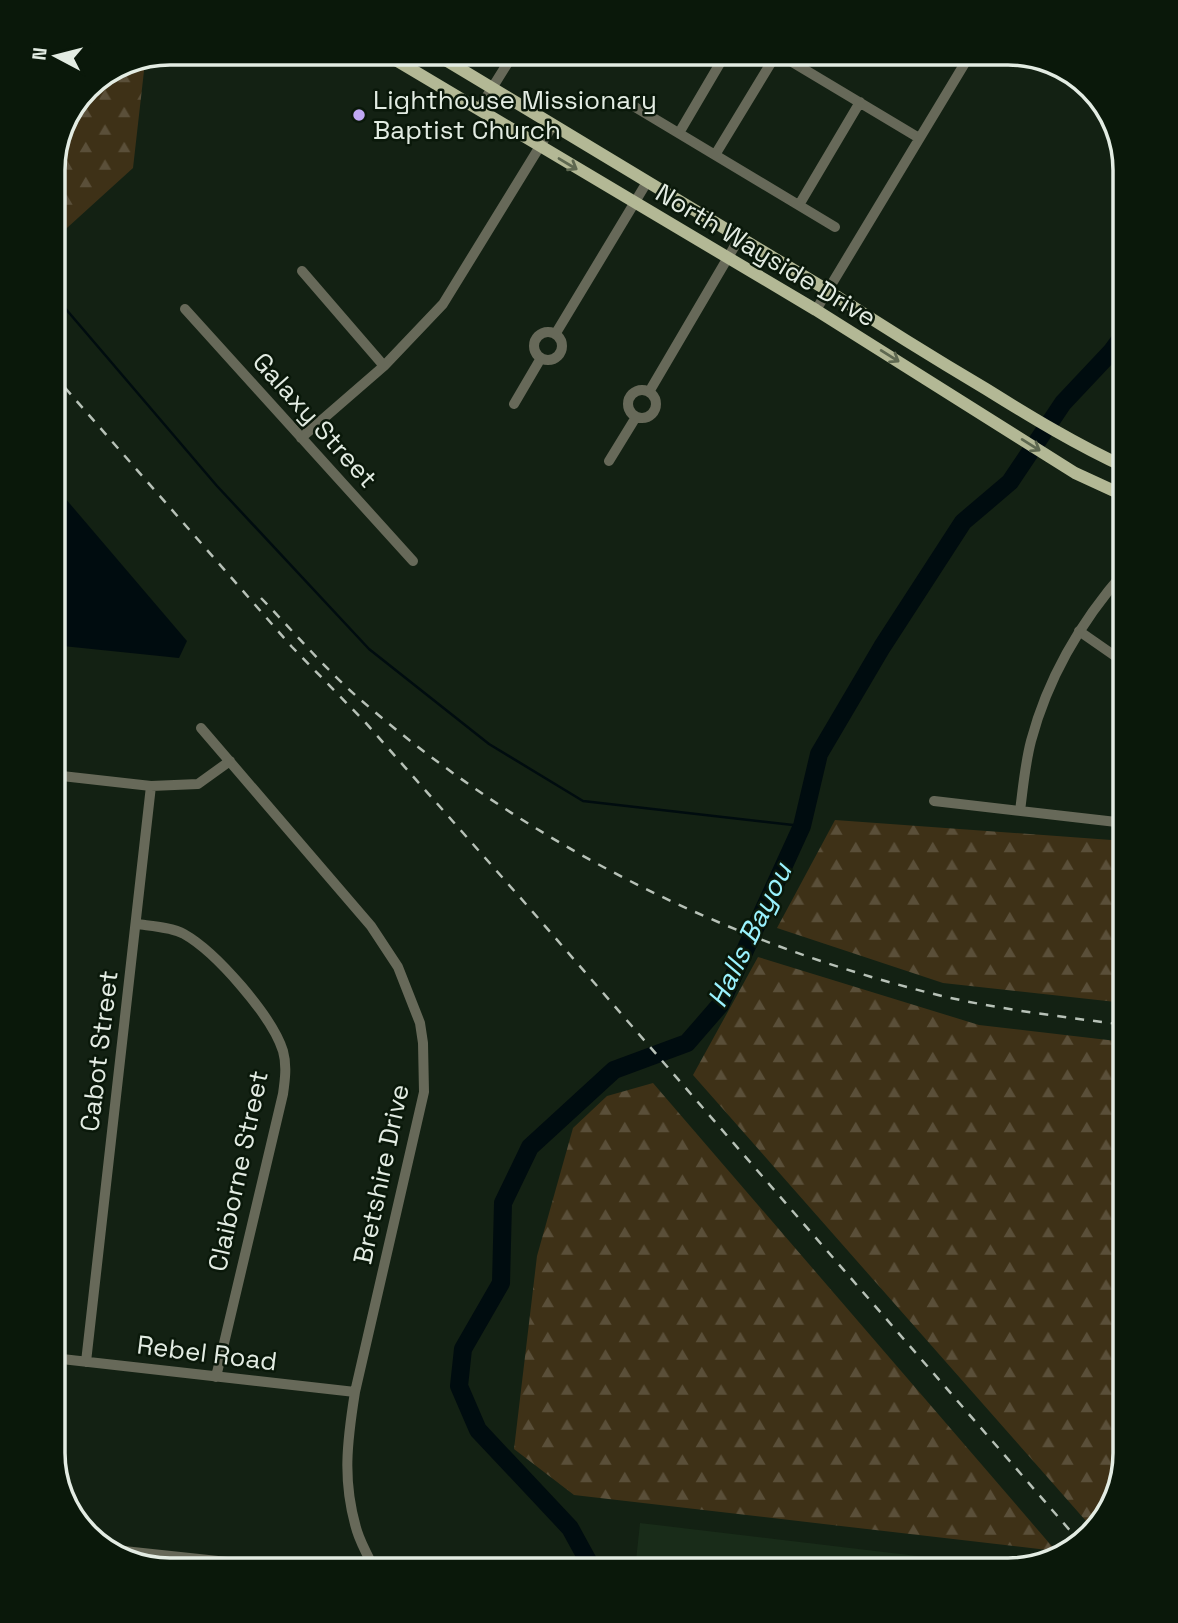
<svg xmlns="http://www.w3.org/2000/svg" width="1178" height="1623" viewBox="0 0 1178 1623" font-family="'Space Grotesk',sans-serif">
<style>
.built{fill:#192c19}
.forest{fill:url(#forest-firs)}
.water{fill:#000c0f}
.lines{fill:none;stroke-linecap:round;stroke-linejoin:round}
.stream{stroke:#000c0f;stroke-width:2.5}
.river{stroke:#000c0f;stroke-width:18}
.minor{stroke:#676959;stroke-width:10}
.major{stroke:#b3b895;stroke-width:12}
.rail{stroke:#b7c1b7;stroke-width:2.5;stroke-dasharray:9 9;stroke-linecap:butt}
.oneway{stroke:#5e6850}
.poi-dot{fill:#c0a8f3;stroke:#0a180a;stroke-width:2.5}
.labels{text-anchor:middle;stroke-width:5;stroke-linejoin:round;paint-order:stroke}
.poi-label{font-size:26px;fill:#e3ece3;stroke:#0a180a;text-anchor:start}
.street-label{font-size:26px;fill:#e3ece3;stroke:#0a180a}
.water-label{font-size:28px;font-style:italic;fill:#9af2fe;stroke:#0a180a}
.rim{fill:none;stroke:#e3ece3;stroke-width:3.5}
</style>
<defs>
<pattern id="forest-firs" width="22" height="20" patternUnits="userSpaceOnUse" patternTransform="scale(1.75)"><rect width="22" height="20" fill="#3e3117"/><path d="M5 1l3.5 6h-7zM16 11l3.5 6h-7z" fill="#5a4f39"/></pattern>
</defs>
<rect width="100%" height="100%" fill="#132113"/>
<!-- built -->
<path class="built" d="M 640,1523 L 1018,1568 L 1009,1570 L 635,1570 Z"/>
<!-- forest -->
<path class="forest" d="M 145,62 L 133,168 L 57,237 L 53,233 L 53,162 L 64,118 L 92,82 Z
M 835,820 L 1125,841 L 1125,1003 L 943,983 L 777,928 Z
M 758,957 L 979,1025 L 1125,1042 L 1125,1454 L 1110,1512 L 1093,1529 L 693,1075 Z
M 653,1083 L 1056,1551 L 574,1495 L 514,1449 L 537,1256 L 573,1128 L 607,1096 Z"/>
<!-- water -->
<path class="water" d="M 53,484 L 187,641 L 179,658 L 53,645 Z"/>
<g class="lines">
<!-- stream -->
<path class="stream" d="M 53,294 L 217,486 L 369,649 L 489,744 L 583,801 L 802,826"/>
<!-- river -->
<path class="river" d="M 593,1570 L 570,1528 L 478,1430 L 459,1386 L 463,1349 L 501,1283 L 503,1203 L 530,1147 L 614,1070 L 687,1043 L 720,1005 L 802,826 L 819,754 L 882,647 L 963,522 L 1010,482 L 1063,403 L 1111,352 L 1125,333"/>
<!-- minor -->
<path class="minor" d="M 777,53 L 919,138
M 625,101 L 835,227
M 479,109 L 514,53
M 679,133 L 726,53
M 715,155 L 777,53
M 799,205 L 860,102
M 302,271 L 384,366
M 185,309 L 413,561
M 816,310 L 971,53
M534 346a14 14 0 1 1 28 0a14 14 0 1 1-28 0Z
M 556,333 L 647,182
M628 404a14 14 0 1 1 28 0a14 14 0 1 1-28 0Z
M 649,392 L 740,237
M 514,404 L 541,358
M 301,438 L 384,366 L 443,304 L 553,125
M 609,461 L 636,417
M 1079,631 L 1125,663
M 201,728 L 371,926 L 398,967 L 420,1023 L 423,1043 L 424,1092 L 355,1392 C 347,1442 342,1482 357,1531 C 361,1544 369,1558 375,1570
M 53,775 L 151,786 L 198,784 L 230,761
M 934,801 L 1125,823
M 1020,811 C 1023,788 1025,764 1031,741 C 1048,677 1082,620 1125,571
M 137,924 C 151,926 172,927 184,934 C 216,952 272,1016 283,1051 C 287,1065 285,1080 283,1094 L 216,1377
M 53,1358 L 355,1392
M 86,1362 L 151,786
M 105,1549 L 302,1570"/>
<!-- major -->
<path class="major" d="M 384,53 L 816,310 L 1075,473 L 1125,496
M 434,53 L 827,290 C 879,324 932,357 986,389 C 1031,417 1077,445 1125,467
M 1112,1504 L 1125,1423"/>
<!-- rail -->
<path class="rail" d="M 53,374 L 292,647 L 365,722 L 525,903 L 1080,1542
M 261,598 C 294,632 326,670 362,701 C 528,845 728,944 942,996 C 1002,1010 1065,1017 1125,1025"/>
</g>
<!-- one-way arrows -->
<defs><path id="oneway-shaft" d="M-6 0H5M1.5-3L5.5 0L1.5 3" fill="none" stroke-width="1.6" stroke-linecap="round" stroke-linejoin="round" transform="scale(1.75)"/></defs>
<g class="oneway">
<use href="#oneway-shaft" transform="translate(568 164) rotate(31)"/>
<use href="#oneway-shaft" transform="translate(890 356) rotate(32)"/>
<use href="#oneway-shaft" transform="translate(1031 445) rotate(32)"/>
</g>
<!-- markers -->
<circle class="poi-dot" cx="359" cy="115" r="7"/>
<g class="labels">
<!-- poi labels -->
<g class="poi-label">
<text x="373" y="109">Lighthouse Missionary<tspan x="373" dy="30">Baptist Church</tspan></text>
</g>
<!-- street labels -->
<g class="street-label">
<text transform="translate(766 255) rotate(31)" y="9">North Wayside Drive</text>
<text transform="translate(315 420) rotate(48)" y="9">Galaxy Street</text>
<text transform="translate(99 1051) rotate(-83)" y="9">Cabot Street</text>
<text transform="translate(238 1171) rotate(-78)" y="9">Claiborne Street</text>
<text transform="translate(381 1174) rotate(-78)" y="9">Bretshire Drive</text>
<text transform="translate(207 1353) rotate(7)" y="9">Rebel Road</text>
</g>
<!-- water labels -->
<g class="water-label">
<text transform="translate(749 935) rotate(-64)" y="10">Halls Bayou</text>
</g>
</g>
<!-- crop -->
<path d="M0 0H1178V1623H0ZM170 65H1008A105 105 0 0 1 1113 170V1453A105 105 0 0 1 1008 1558H170A105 105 0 0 1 65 1453V170A105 105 0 0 1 170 65Z" fill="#0a180a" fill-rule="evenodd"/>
<path class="rim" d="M170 65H1008A105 105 0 0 1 1113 170V1453A105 105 0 0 1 1008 1558H170A105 105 0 0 1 65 1453V170A105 105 0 0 1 170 65Z"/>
<!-- north arrow -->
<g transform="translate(56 56) rotate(277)" stroke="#0a180a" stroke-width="5" paint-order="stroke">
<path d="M0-5L12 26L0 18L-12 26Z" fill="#e3ece3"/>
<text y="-10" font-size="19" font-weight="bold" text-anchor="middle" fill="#e3ece3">N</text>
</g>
</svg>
